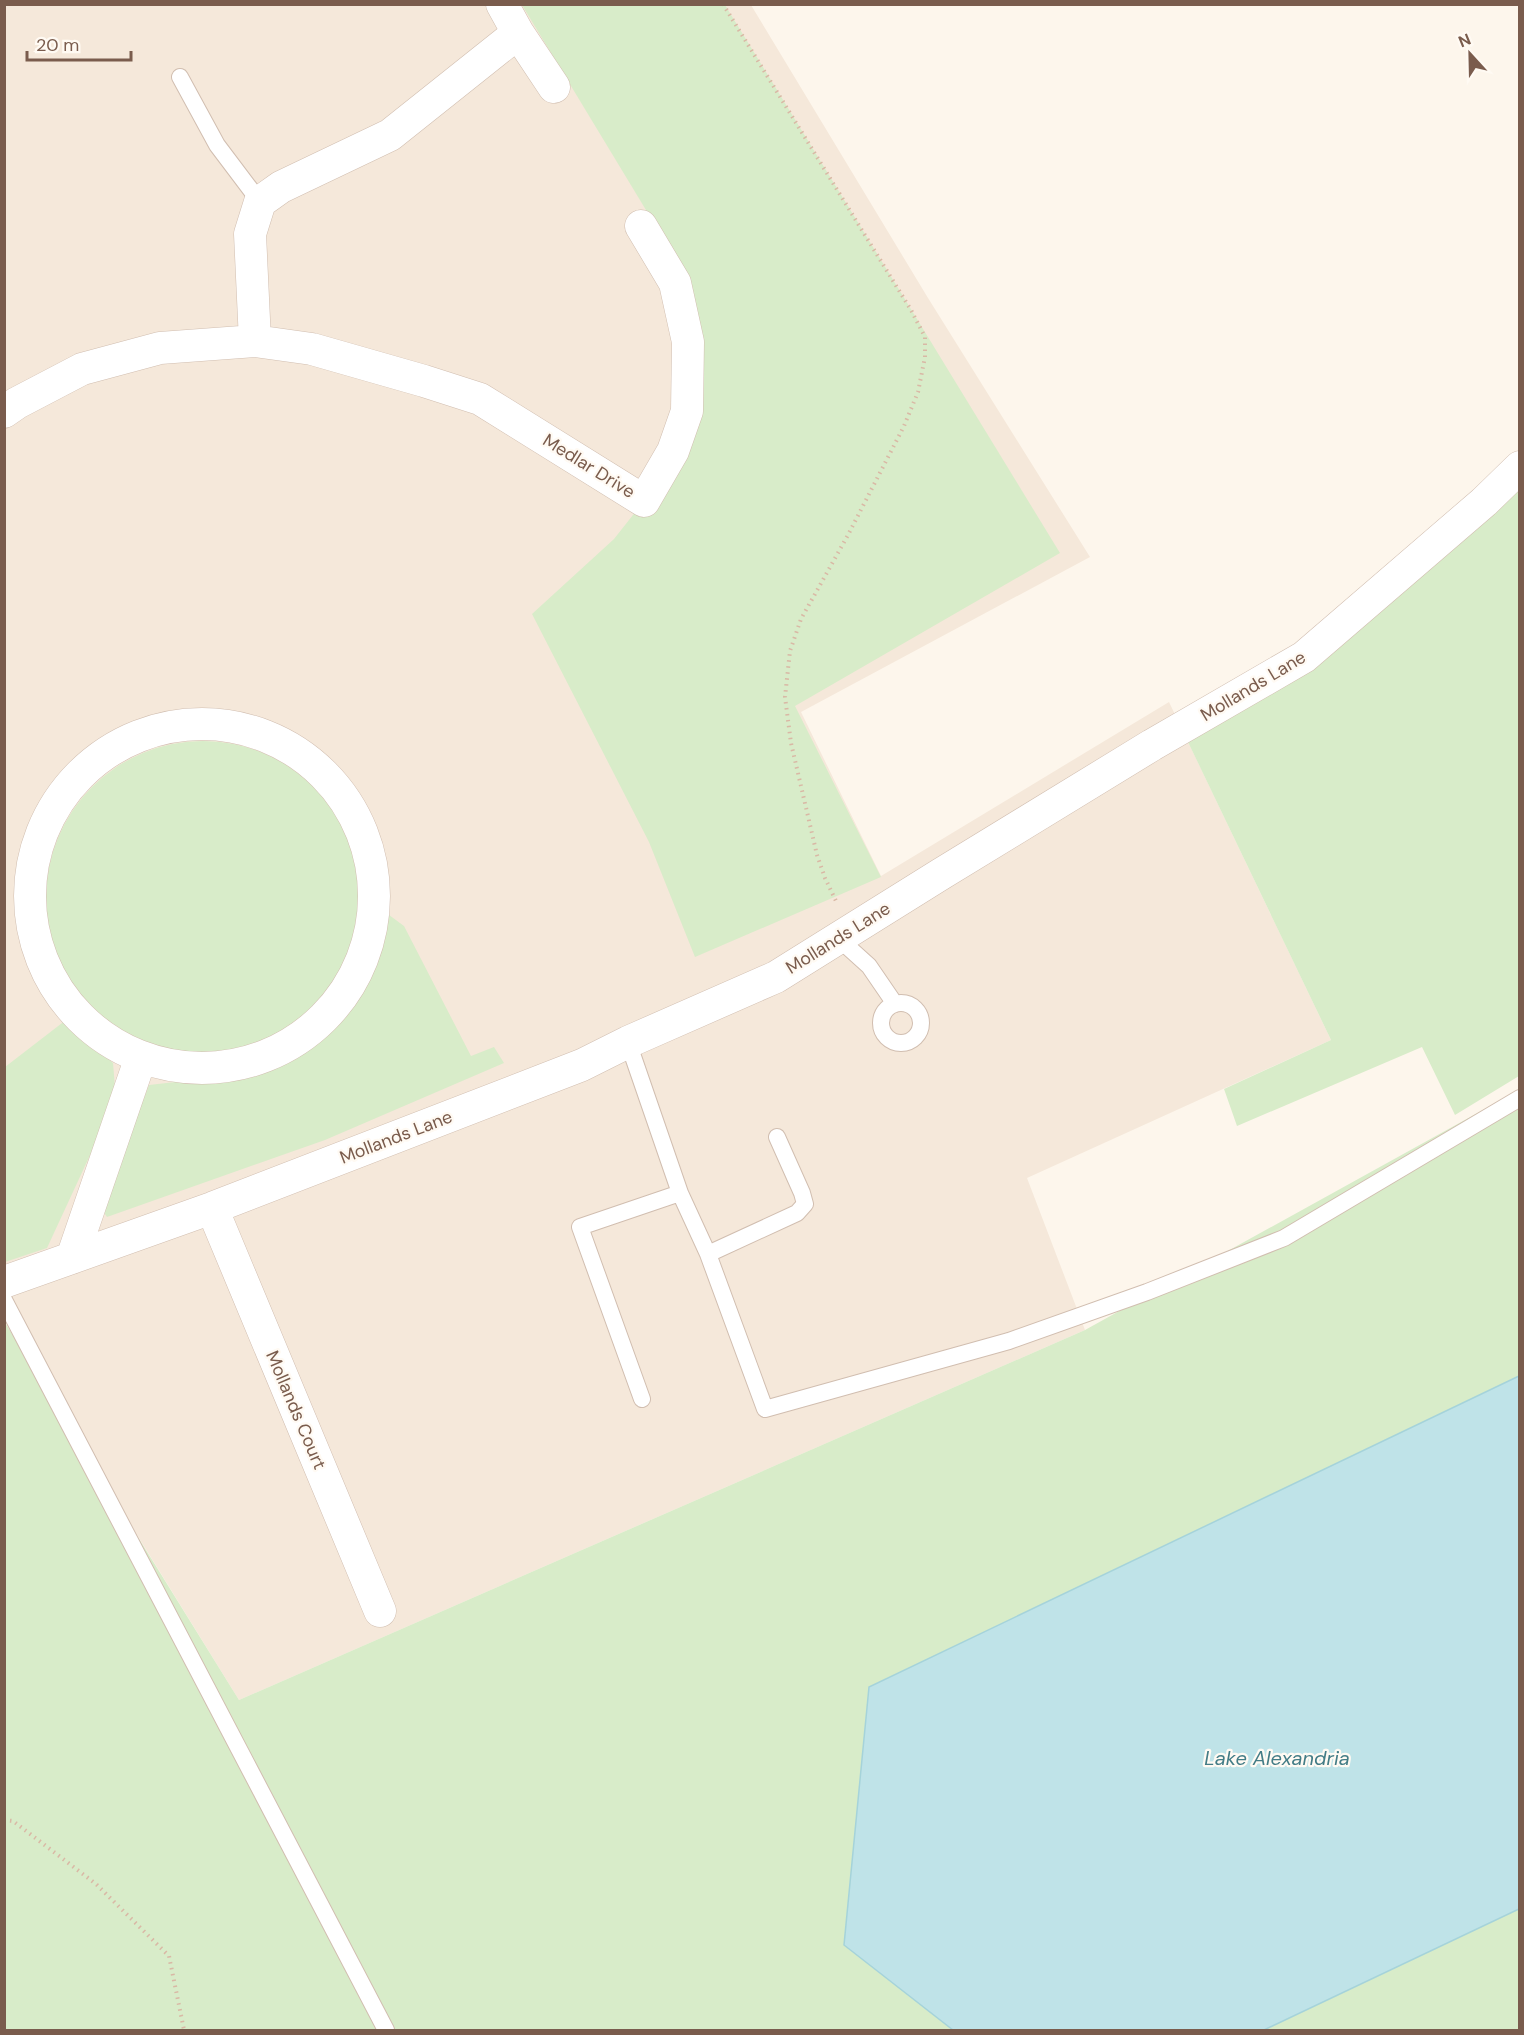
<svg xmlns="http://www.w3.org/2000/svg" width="1524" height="2035" viewBox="0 0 1524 2035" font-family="'DM Sans',sans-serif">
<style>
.residential{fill:#f5e8da}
.green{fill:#d8ecc9}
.water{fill:#bfe3e8;stroke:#a5d3da;stroke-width:1.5}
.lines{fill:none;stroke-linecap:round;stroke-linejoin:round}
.service-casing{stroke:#d1beb0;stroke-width:18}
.minor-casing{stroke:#d1beb0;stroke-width:33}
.path{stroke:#d9b8a5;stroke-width:4;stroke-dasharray:1.5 4.5;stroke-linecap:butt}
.service{stroke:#fff;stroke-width:16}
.minor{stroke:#fff;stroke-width:32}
.labels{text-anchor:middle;stroke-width:4.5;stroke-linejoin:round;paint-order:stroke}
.street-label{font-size:18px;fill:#7a5c4d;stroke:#fffaf3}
.water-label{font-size:20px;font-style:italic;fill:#437c86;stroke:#fffaf3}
</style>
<rect width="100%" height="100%" fill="#fdf6ec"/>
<!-- residential -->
<path class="residential" d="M 5,5 L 751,5 L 928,298 L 1090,557 L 801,712 L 881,876 L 1169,702 L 1331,1040 L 1027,1178 L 1085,1330 L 239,1700 L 5,1321 Z"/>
<!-- green -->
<path class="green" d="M 522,5 L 725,5 L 1060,553 L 795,706 L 881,877 L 695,957 L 649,842 L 532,614 L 614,539 L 644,501 L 686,398 L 675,258 Z
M 1519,470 L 1519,1076 L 1455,1115 L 1422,1047 L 1237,1126 L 1224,1089 L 1331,1040 L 1188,742 Z
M46 898a157 157 0 1 1 314 0a157 157 0 1 1-314 0Z
M 385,912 L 404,926 L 471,1056 L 494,1047 L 504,1063 L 325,1140 L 107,1217 L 101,1208 L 149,1085 L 237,1075 L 306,1050 L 345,1013 L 371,972 Z
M 66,1020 L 113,1063 L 116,1099 L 47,1248 L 5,1262 L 5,1067 Z
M 1519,1090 L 1519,1376 L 869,1687 L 844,1945 L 953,2030 L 5,2030 L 4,1321 L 239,1700 L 1085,1330 Z
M 1519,1909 L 1519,2030 L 1264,2030 Z"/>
<!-- water -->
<path class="water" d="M 1519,1376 L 1519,1909 L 1264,2030 L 953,2030 L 844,1945 L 869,1687 Z"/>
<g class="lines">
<defs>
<path id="service" d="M 180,77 L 217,145 L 260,202
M 838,938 L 869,966 L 895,1004
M881 1023a20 20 0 1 1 40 0a20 20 0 1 1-40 0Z
M 628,1042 L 680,1193 L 708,1254 L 765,1409 L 1009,1341 L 1147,1292 L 1284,1238 L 1520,1098
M 708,1254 L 797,1213 L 805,1204 L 802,1193 L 777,1137
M 4,1300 L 386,2030
M 642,1399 L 580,1227 L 680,1193"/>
<path id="minor" d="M 502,4 L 518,33 L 554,87
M 255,341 L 250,234 L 260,202 L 281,187 L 390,135 L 518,33
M 4,412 L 17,403 L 82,369 L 160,348 L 255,341 L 312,349 L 424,381 L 480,399 L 644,501 L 673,451 L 687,411 L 688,342 L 675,283 L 641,226
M30 896a172 172 0 1 1 344 0a172 172 0 1 1-344 0Z
M 212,1208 L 380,1611
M 72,1258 L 141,1057
M 4,1282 L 212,1208 L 582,1065 L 628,1042 L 776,977 L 941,874 L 1152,745 L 1304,657 L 1484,502 L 1520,467"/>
</defs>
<!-- service casing -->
<use href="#service" class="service-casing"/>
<!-- minor casing -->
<use href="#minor" class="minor-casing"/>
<!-- path -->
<path class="path" d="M 723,4 L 911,310 L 925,337 L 925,357 L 918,392 L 904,426 L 848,535 L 801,619 L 790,651 L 785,697 L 791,743 L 817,855 L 825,878 L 836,901
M 4,1820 L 13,1821 L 96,1884 L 169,1956 L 184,2030"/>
<!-- service -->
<use href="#service" class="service"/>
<!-- minor -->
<use href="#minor" class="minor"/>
</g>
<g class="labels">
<!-- street labels -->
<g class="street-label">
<text transform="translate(589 466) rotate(32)" y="6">Medlar Drive</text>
<text transform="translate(1253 686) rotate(-31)" y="6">Mollands Lane</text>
<text transform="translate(838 938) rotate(-32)" y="6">Mollands Lane</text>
<text transform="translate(396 1137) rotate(-21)" y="6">Mollands Lane</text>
<text transform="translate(296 1410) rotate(67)" y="6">Mollands Court</text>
</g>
<!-- water labels -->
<g class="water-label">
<text x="1277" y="1765">Lake Alexandria</text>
</g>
</g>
<!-- border -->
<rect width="1524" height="2035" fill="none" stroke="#7a5c4d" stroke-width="12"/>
<!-- north arrow -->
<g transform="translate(1470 54) rotate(338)" stroke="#fffaf3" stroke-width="4.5" paint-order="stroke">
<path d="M0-4.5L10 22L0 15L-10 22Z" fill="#7a5c4d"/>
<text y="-9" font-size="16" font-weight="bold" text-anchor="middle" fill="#7a5c4d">N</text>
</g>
<!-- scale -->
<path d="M27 51v9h104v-9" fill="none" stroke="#7a5c4d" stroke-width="3"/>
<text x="36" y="51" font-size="18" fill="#7a5c4d" stroke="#fffaf3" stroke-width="4.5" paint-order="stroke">20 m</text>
</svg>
